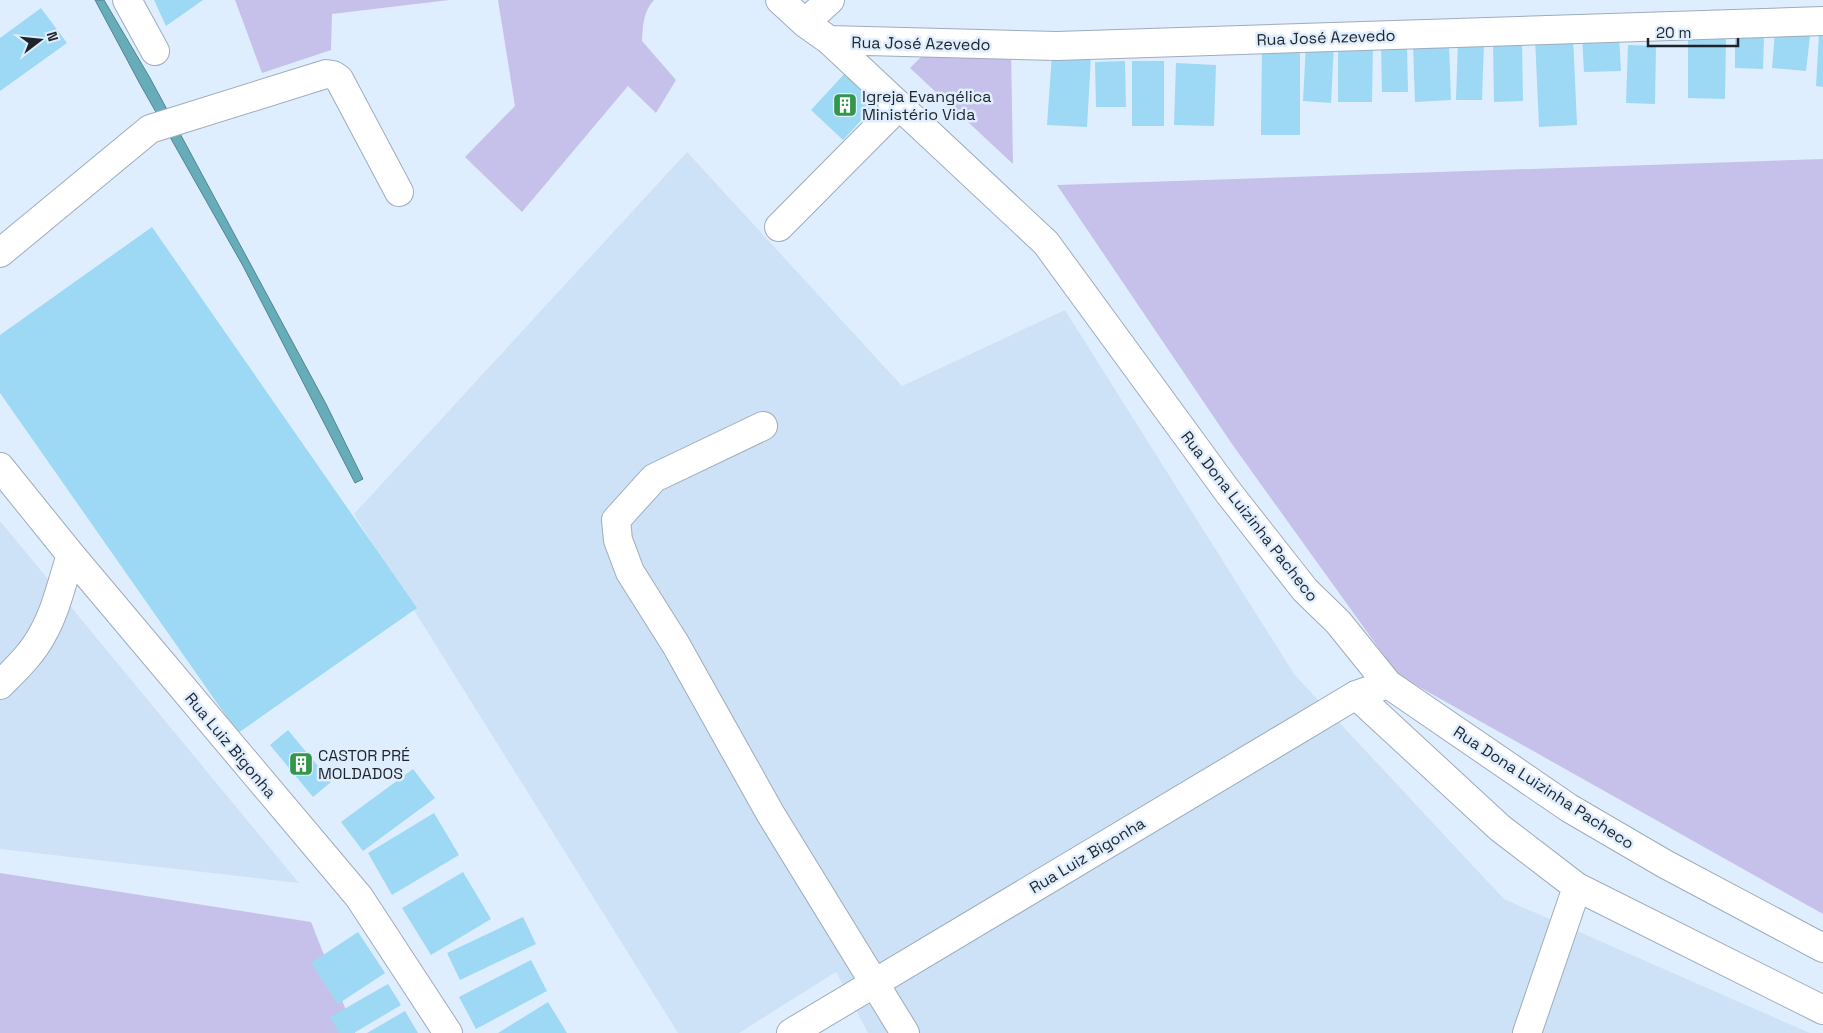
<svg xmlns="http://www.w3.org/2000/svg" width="1823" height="1033" viewBox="0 0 1823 1033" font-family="'Space Grotesk',sans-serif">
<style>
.built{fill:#cde2f7}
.green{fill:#c6c1ea}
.water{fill:#67adb9;stroke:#51848e}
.building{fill:#9dd8f5}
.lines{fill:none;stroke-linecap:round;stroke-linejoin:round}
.minor-casing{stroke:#9eacbb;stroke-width:30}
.minor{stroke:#fff;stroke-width:28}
.labels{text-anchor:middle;stroke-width:5;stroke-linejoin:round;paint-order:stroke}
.street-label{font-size:16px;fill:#1f242a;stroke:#dfeefe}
.poi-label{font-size:16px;fill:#1f242a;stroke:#dfeefe;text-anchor:start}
</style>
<rect width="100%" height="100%" fill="#dfeefe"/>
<!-- built -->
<path class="built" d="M 687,152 L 902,386 L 1065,310 L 1294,674 L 1504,899 L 1810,1033 L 868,1033 L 836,972 L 739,1033 L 678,1033 L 354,514 Z
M 0,521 L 299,883 L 0,849 Z"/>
<!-- green -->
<path class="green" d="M 235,0 L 449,0 L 332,14 L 331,50 L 262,73 Z
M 498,0 L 654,0 C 643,12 643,25 642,41 L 676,80 L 656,113 L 628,86 L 522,212 L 465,157 L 515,106 Z
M 931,47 L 1011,50 L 1013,164 L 910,68 Z
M 1823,159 L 1823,914 L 1398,675 L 1232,444 L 1057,185 Z
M 0,873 L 311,922 L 355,1033 L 0,1033 Z"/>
<!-- water -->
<path class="water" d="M 95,0 L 104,0 L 150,78 L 326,404 L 363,479 L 355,483 L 243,266 L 140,84 Z"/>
<!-- building -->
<path class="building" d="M 154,0 L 203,0 L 166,26 Z
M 41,8 L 67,43 L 0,91 L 0,38 Z
M 1775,32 L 1810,36 L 1806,71 L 1772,68 Z
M 1819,34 L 1823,34 L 1823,87 L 1816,86 Z
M 1573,35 L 1577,125 L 1539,127 L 1535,37 Z
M 1619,35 L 1621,71 L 1584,72 L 1582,37 Z
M 1735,36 L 1764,37 L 1763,69 L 1735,68 Z
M 1688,37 L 1726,37 L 1725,99 L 1688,98 Z
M 1458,40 L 1484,41 L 1482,100 L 1456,100 Z
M 1493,42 L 1522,42 L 1523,101 L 1494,102 Z
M 1306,44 L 1334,45 L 1331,103 L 1303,101 Z
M 1338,44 L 1373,45 L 1372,102 L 1338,102 Z
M 1449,44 L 1451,100 L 1415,102 L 1413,45 Z
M 1407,45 L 1408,92 L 1382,92 L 1381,46 Z
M 1628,45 L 1656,46 L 1655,104 L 1626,103 Z
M 1262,46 L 1300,46 L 1300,135 L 1261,135 Z
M 1052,54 L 1091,56 L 1087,127 L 1047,125 Z
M 1125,61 L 1126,107 L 1096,107 L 1095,62 Z
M 1132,61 L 1164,61 L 1164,126 L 1132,126 Z
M 1176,63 L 1216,65 L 1214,126 L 1174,125 Z
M 847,71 L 879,101 L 843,140 L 811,110 Z
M 152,227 L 417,608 L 238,733 L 0,393 L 0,335 Z
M 288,730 L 331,782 L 313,797 L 270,745 Z
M 413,769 L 435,798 L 363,851 L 341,822 Z
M 434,813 L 459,855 L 392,895 L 368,853 Z
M 463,872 L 491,919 L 431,955 L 402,908 Z
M 523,917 L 536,944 L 460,980 L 447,953 Z
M 358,932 L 385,973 L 338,1004 L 311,963 Z
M 531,960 L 547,991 L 476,1029 L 459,997 Z
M 388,984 L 401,1005 L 354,1033 L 339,1033 L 330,1017 Z
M 548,1002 L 567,1033 L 498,1033 Z
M 405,1011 L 418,1033 L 367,1033 Z"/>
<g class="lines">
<defs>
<path id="minor" d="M 127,0 L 155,51
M 780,0 L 805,23 L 829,40 L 1046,243 L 1228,492 L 1305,590 L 1338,622 L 1388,684 L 1569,808 L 1665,864 L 1823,948
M 805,23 L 830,0
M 829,40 L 1057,46 L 1823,21
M 779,227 L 899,106
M 0,253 L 150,129 L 326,74 L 333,75 L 339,79 L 399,192
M 763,426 L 654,478 L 616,520 L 618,540 L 630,572 L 676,645 L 770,813 L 905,1033
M 0,467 L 71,555 L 359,897 L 448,1033
M 0,685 C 15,670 32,654 42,635 C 56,611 62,582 71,555
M 1356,695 L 1500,828 L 1577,887 L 1823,1010
M 791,1033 L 1356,695 L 1388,684
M 1527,1033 L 1577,887"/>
</defs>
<!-- minor casing -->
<use href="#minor" class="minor-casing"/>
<!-- minor -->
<use href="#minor" class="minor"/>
</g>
<!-- icons -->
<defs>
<symbol id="building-square" viewBox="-11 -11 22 22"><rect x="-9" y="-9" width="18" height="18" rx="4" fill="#33964b" stroke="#dfeefe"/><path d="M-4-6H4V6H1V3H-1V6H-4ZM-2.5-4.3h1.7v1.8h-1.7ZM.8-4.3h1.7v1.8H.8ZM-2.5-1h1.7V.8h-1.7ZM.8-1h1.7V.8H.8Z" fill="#fff"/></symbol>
</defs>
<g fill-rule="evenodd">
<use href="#building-square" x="831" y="91" width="28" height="28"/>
<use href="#building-square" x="287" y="750" width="28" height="28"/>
</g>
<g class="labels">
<!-- street labels -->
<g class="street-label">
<text transform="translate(1326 37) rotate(-2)" y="6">Rua José Azevedo</text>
<text transform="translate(921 43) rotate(1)" y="6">Rua José Azevedo</text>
<text transform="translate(1250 516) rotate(52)" y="6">Rua Dona Luizinha Pacheco</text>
<text transform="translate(231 745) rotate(50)" y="6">Rua Luiz Bigonha</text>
<text transform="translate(1544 787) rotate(33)" y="6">Rua Dona Luizinha Pacheco</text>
<text transform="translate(1087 855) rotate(-31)" y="6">Rua Luiz Bigonha</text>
</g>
<!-- poi labels -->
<g class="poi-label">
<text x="862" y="102">Igreja Evangélica<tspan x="862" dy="18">Ministério Vida</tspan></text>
<text x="318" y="761">CASTOR PRÉ<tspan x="318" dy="18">MOLDADOS</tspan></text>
</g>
</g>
<!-- north arrow -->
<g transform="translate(40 40) rotate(74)" stroke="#dfeefe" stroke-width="4" paint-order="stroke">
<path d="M0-4L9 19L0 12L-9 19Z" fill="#1f242a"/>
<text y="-8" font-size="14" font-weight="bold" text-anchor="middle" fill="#1f242a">N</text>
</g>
<!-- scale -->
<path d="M1648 38v8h90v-8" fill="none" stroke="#1f242a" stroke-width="2.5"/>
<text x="1656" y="38" font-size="15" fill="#1f242a" stroke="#dfeefe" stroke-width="4" paint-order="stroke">20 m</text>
</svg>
